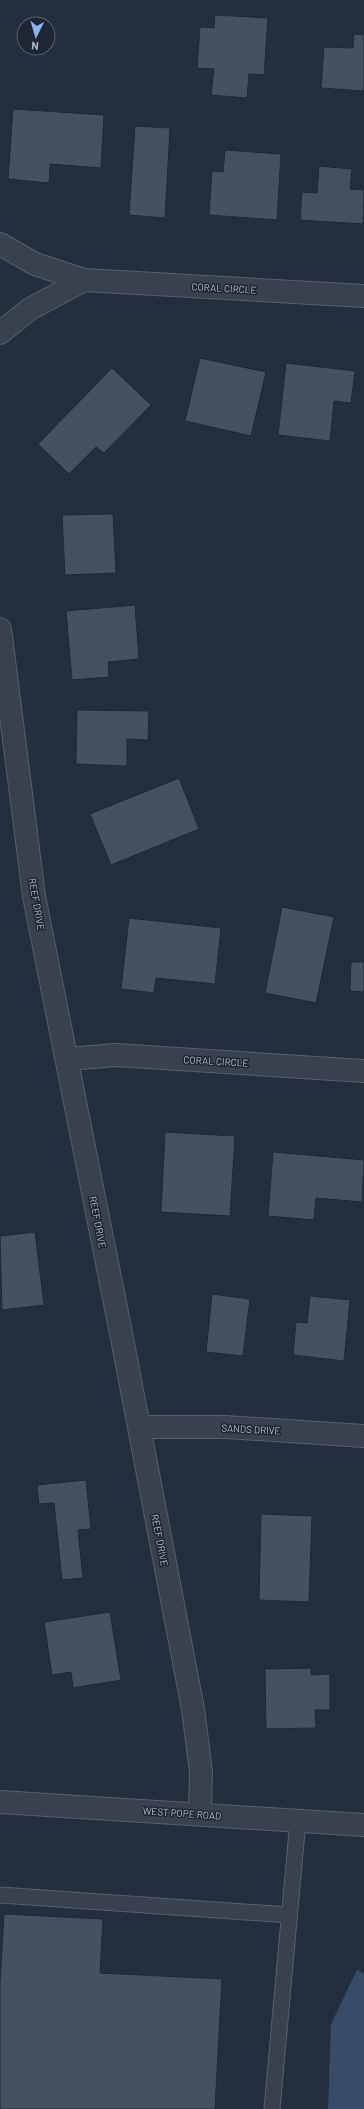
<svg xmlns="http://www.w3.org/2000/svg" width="364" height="2109" viewBox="0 0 364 2109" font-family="Barlow,sans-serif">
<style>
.water{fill:#394c67}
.building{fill:#455162;stroke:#1f2835}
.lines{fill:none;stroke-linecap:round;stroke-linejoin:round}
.lane-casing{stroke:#565f6c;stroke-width:17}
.street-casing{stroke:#565f6c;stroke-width:24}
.lane{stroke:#38414e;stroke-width:15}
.street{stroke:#38414e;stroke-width:22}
.labels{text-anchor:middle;stroke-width:3;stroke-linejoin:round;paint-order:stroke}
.street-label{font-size:10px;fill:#b4bcc9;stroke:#1d2633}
</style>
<rect width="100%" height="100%" fill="#242f3e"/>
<!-- water -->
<path class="water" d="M 357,1970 L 364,1974 L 364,2109 L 328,2109 L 331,2024 Z"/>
<!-- building -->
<path class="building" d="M 215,15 L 268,18 L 264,75 L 249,74 L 247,98 L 211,95 L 214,69 L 197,68 L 200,27 L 214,28 Z
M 354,34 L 364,35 L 364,91 L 321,88 L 324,47 L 353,48 Z
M 13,109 L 104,115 L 101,168 L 50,164 L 49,183 L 8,179 Z
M 135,126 L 170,128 L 165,218 L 129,215 Z
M 225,150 L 281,154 L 277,220 L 209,215 L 212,171 L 223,172 Z
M 319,166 L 352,169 L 350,189 L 364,190 L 363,224 L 300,220 L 302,192 L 317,193 Z
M 200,358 L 266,372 L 251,436 L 185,421 Z
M 286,363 L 355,371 L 351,403 L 334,401 L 330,441 L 278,435 Z
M 112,368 L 151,405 L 104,453 L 96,447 L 69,474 L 38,444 Z
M 113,514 L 116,573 L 65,575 L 62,515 Z
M 135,605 L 139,659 L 108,662 L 109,677 L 72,680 L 66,611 Z
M 77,710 L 149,711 L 148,740 L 127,739 L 127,766 L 76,764 Z
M 179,778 L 199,829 L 111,865 L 90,814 Z
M 282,907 L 334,917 L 316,1003 L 265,993 Z
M 129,918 L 221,928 L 215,984 L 156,978 L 154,993 L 121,989 Z
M 351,962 L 364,962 L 364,992 L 350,991 Z
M 165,1132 L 235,1136 L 230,1216 L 161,1212 Z
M 273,1152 L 364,1160 L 362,1202 L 316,1198 L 314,1220 L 268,1216 Z
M 35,1232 L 44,1305 L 2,1310 L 0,1236 Z
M 212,1294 L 250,1299 L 243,1356 L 206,1352 Z
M 310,1296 L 350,1300 L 344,1361 L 293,1355 L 296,1322 L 307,1323 Z
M 86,1480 L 91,1529 L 78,1530 L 83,1578 L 62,1580 L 54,1503 L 39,1504 L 37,1485 Z
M 261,1514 L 312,1516 L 309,1602 L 259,1600 Z
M 110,1612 L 121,1680 L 73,1688 L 71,1672 L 52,1675 L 44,1622 Z
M 311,1668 L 311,1675 L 330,1674 L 330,1710 L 315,1710 L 316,1728 L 266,1729 L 265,1669 Z
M 4,1914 L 103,1919 L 100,1973 L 222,1979 L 215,2109 L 0,2109 L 0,1983 Z"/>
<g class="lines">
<defs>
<path id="lane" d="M 0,1895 L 289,1915
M 272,2109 L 298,1820"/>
<path id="street" d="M 0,244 L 35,264 L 84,280 L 364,296
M 0,333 L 30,309 L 84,280
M 0,629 L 34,896 L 120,1328 L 193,1709 L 201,1772 L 200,1813
M 68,1059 L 116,1055 L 364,1071
M 139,1427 L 226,1427 L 364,1436
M 0,1802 L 364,1825"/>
</defs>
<!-- lane casing -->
<use href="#lane" class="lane-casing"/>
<!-- street casing -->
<use href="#street" class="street-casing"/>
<!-- lane -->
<use href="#lane" class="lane"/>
<!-- street -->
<use href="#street" class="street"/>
</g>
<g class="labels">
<!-- street labels -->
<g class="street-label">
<text transform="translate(224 288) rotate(3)" y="4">CORAL CIRCLE</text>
<text transform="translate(37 904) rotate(80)" y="4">REEF DRIVE</text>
<text transform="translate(216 1061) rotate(3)" y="4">CORAL CIRCLE</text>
<text transform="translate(98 1222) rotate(79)" y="4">REEF DRIVE</text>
<text transform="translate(251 1429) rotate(3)" y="4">SANDS DRIVE</text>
<text transform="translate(160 1540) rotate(79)" y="4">REEF DRIVE</text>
<text transform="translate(182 1813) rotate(4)" y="4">WEST POPE ROAD</text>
</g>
</g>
<!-- north arrow -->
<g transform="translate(36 36) rotate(185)"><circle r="19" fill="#1d2633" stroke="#59626f"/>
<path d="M0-3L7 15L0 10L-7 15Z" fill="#8ab4f8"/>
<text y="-6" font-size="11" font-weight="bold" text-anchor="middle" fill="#b4bcc9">N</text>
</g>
</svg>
